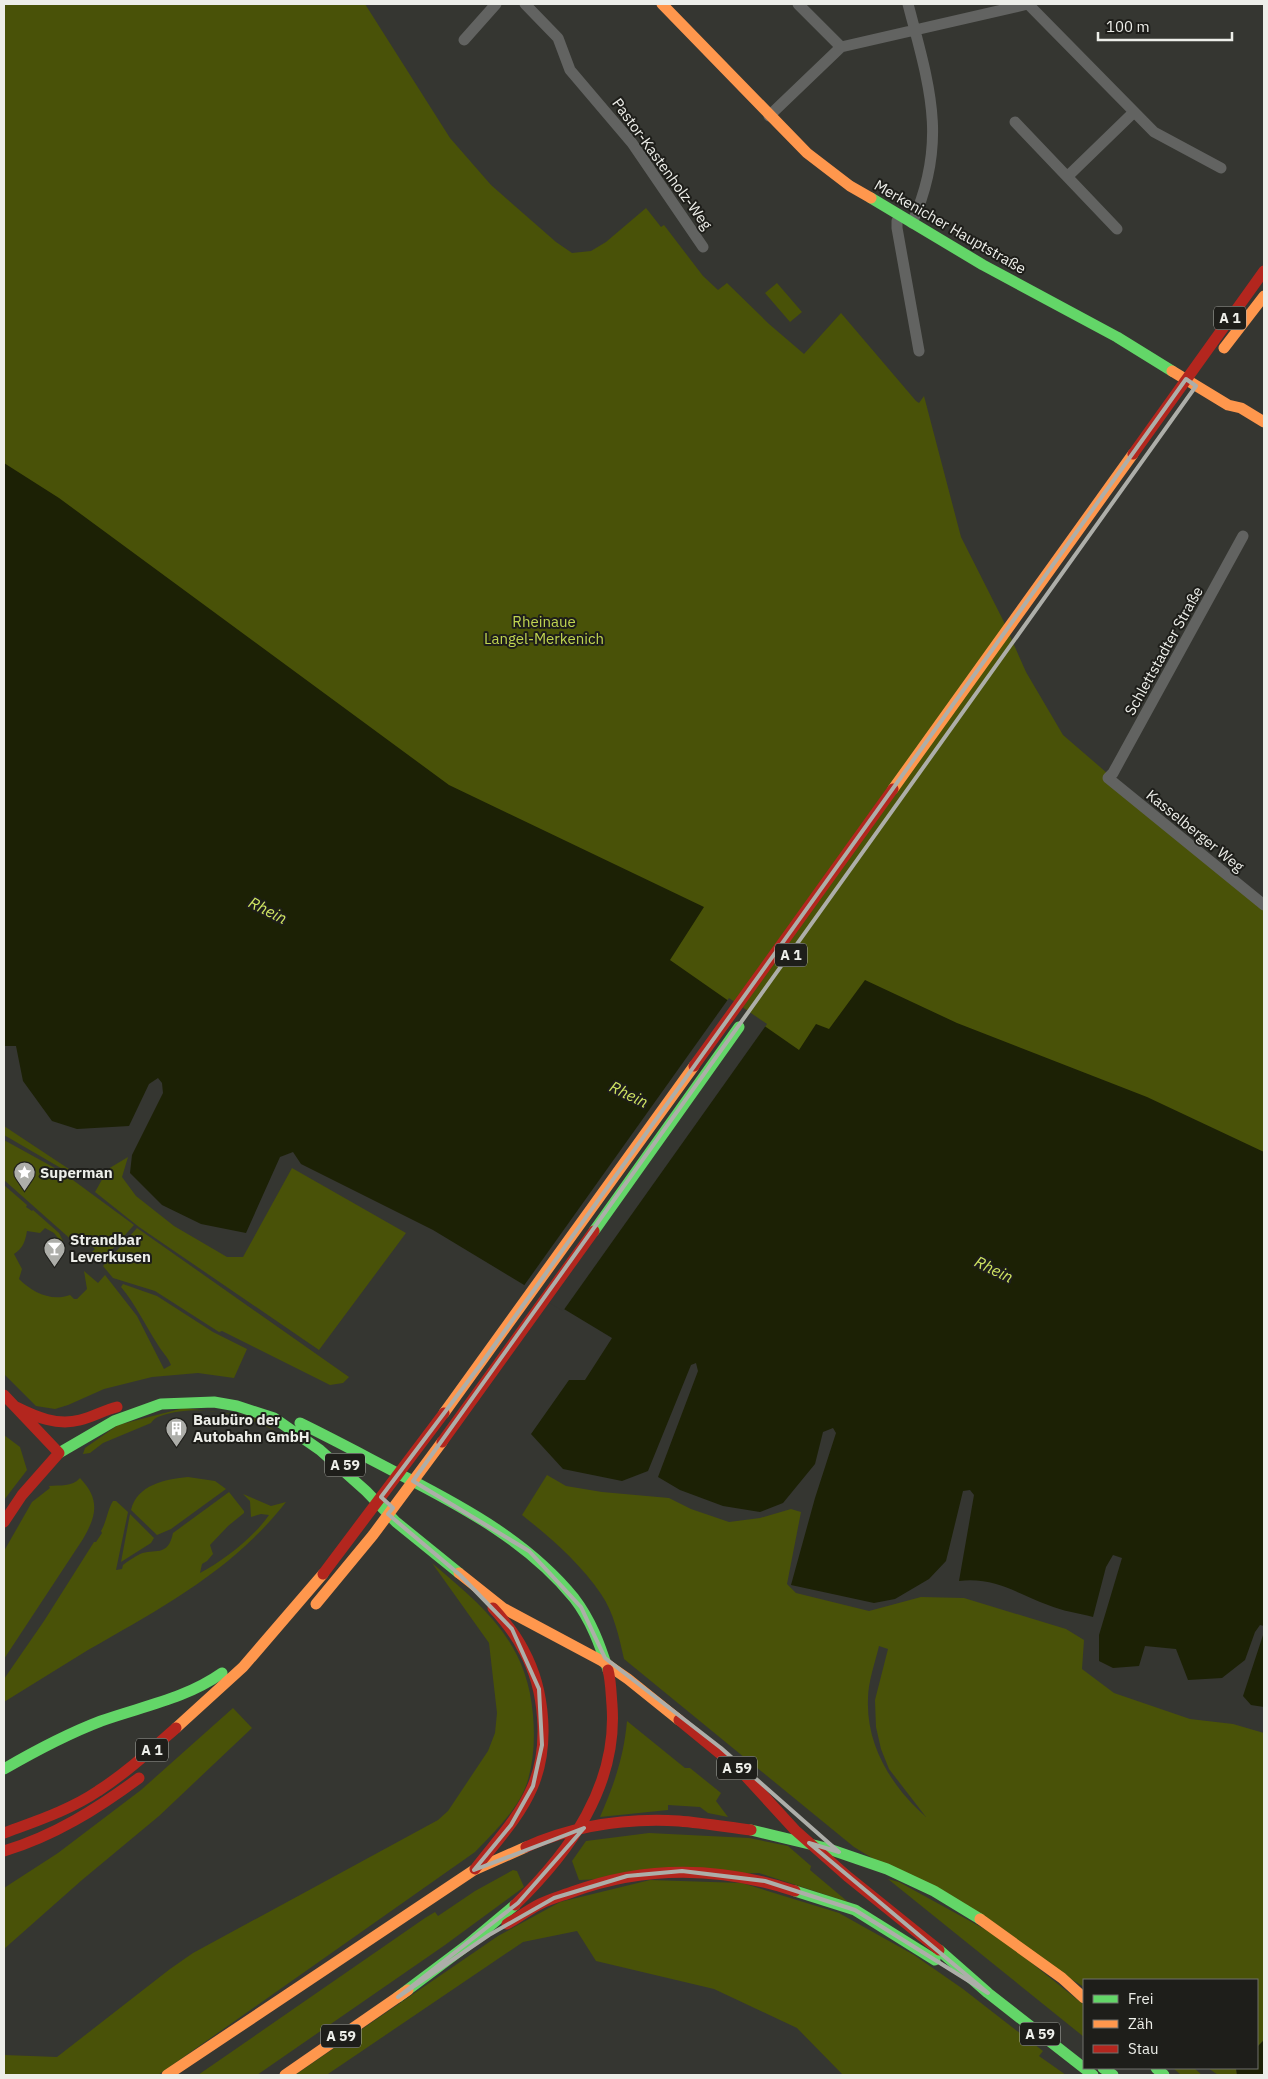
<svg xmlns="http://www.w3.org/2000/svg" width="1268" height="2079" viewBox="0 0 1268 2079" font-family="'IBM Plex Sans',sans-serif">
<style>
.green{fill:#495208;fill-rule:evenodd}
.water{fill:#1c2105}
.pier{fill:#353631}
.lines{fill:none;stroke-linecap:round;stroke-linejoin:round}
.street{stroke:#626361;stroke-width:11}
.fast{stroke:#63d668;stroke-width:11}
.slow{stroke:#ff974d;stroke-width:11}
.jam{stroke:#b3261e;stroke-width:11}
.marked{fill:none;stroke:#adaea9;stroke-width:4;stroke-linejoin:round}
.labels{text-anchor:middle;stroke-width:4;stroke-linejoin:round;paint-order:stroke}
.shield{fill:#1e1e1a;stroke:#afb0ab;stroke-width:1}
.shield-label{font-size:14px;font-weight:bold;fill:#edeee9}
.street-label{font-size:15px;fill:#edeee9;stroke:#1e1e1a}
.park-label{font-size:15px;fill:#c0d551;stroke:#1e1e1a}
.poi-label{font-size:15px;font-weight:bold;fill:#edeee9;stroke:#1e1e1a;text-anchor:start}
.water-label{font-size:16px;font-style:italic;fill:#d0e562;stroke:#1e1e1a}
</style>
<rect width="100%" height="100%" fill="#353631"/>
<!-- green -->
<path class="green" d="M 4,4 L 365,4 L 450,138 L 491,185 L 556,242 L 572,253 L 591,251 L 606,242 L 646,208 L 661,227 L 664,225 L 703,276 L 718,290 L 727,283 L 769,324 L 804,354 L 841,313 L 916,401 L 919,403 L 924,396 L 961,537 L 1003,620 L 1026,672 L 1063,735 L 1136,798 L 1264,900 L 1264,1407 L 4,726 Z
M 777,283 L 802,312 L 790,322 L 765,293 Z
M 4,1126 L 78,1175 L 78,1178 L 4,1135 Z
M 4,1140 L 62,1172 L 134,1225 L 100,1263 L 90,1254 L 95,1249 C 89,1243 84,1243 75,1243 L 4,1180 Z
M 128,1157 L 122,1177 L 136,1196 L 174,1226 L 227,1257 L 243,1257 L 292,1168 L 406,1233 L 319,1350 L 139,1227 L 95,1192 L 108,1169 Z
M 4,1185 L 27,1205 L 26,1207 L 32,1211 L 33,1210 L 59,1233 L 63,1241 L 61,1242 L 54,1233 L 45,1228 L 40,1233 L 27,1231 C 25,1242 23,1248 14,1254 L 22,1269 L 19,1279 C 32,1292 51,1302 70,1295 L 74,1299 L 77,1299 L 87,1289 L 84,1271 L 98,1283 L 105,1275 L 137,1316 L 164,1369 L 171,1365 C 168,1357 162,1352 158,1345 C 145,1325 136,1305 121,1287 L 123,1284 L 157,1296 L 213,1332 L 247,1349 L 234,1378 L 198,1373 L 152,1377 L 104,1389 L 68,1405 L 55,1409 L 36,1406 L 4,1374 Z
M 137,1228 L 349,1377 L 343,1383 L 330,1385 L 222,1331 L 219,1332 L 155,1291 L 113,1278 L 103,1266 Z
M 184,1408 L 251,1416 L 276,1431 C 244,1415 203,1404 167,1414 C 160,1416 155,1417 151,1423 L 103,1443 L 90,1453 L 83,1454 L 85,1448 L 118,1425 Z
M 4,1435 L 20,1447 L 27,1470 L 4,1500 Z
M 547,1475 L 566,1486 L 602,1492 L 669,1498 L 691,1509 L 729,1522 L 760,1518 L 791,1509 L 801,1512 L 787,1584 L 796,1593 L 869,1611 L 921,1597 L 964,1598 L 1066,1629 L 1084,1640 L 1082,1669 L 1114,1693 L 1190,1719 L 1233,1724 L 1264,1733 L 1264,2040 L 1257,2047 L 1257,1980 L 1084,1980 L 1084,1987 L 854,1847 L 624,1659 C 619,1637 614,1613 601,1594 C 580,1563 551,1538 522,1515 ZM 879,1646 L 888,1649 L 875,1700 L 876,1727 L 881,1749 L 889,1769 L 926,1817 C 892,1787 866,1746 868,1699 C 868,1682 875,1663 879,1646 Z
M 188,1477 L 215,1481 L 226,1489 L 171,1529 L 157,1535 L 131,1510 C 137,1485 165,1479 188,1477 Z
M 80,1478 C 100,1499 97,1515 83,1539 L 4,1659 L 4,1551 L 32,1502 L 50,1488 L 49,1486 C 60,1485 72,1487 80,1478 Z
M 229,1492 L 244,1511 L 244,1513 L 228,1526 L 210,1545 L 213,1554 L 207,1561 L 202,1564 L 200,1573 C 223,1561 254,1537 269,1515 L 261,1514 L 251,1517 L 250,1501 L 243,1494 L 271,1506 L 286,1502 C 233,1570 161,1608 88,1650 C 60,1667 32,1685 4,1702 L 4,1679 L 44,1621 L 94,1542 L 96,1542 L 102,1533 L 101,1531 C 107,1521 107,1511 113,1501 L 116,1501 L 128,1512 L 116,1570 L 122,1569 L 123,1565 C 128,1561 134,1557 140,1554 C 154,1548 168,1558 173,1533 Z
M 130,1514 L 154,1538 L 151,1543 L 121,1562 Z
M 432,1563 C 485,1608 527,1642 533,1715 C 535,1738 534,1761 527,1783 C 518,1810 494,1832 475,1852 L 158,2075 L 4,2075 L 4,2055 L 57,2057 L 170,1969 L 193,1953 L 438,1820 L 448,1811 L 488,1751 L 495,1733 L 497,1713 L 489,1643 Z
M 233,1708 L 252,1728 L 159,1816 L 82,1880 L 4,1949 L 4,1888 L 58,1853 L 141,1790 Z
M 627,1721 L 685,1768 L 690,1768 L 721,1793 L 716,1801 L 728,1817 L 708,1813 L 700,1807 L 668,1805 L 668,1810 L 600,1817 C 614,1785 624,1756 627,1721 Z
M 649,1833 L 749,1838 L 788,1846 L 811,1866 L 810,1870 L 848,1902 L 759,1873 L 579,1880 L 572,1861 L 586,1841 Z
M 513,1870 L 517,1871 L 524,1887 L 445,1945 L 257,2075 L 198,2075 L 425,1918 L 435,1912 L 438,1916 L 475,1891 Z
M 888,1879 L 899,1882 L 999,1937 L 1084,2005 L 1084,2037 Z
M 650,1880 L 742,1883 L 839,1913 L 914,1955 L 963,1989 L 1043,2051 L 1039,2056 L 1066,2075 L 843,2075 L 797,2028 L 714,1989 L 596,1961 L 577,1931 L 523,1942 L 328,2074 L 328,2075 L 295,2075 L 498,1936 L 560,1902 Z
M 1173,2068 L 1194,2068 L 1202,2075 L 1181,2075 Z
M 1208,2068 L 1236,2068 L 1237,2075 L 1218,2075 Z"/>
<!-- water -->
<path class="water" d="M 4,463 L 59,498 L 449,785 L 704,907 L 670,960 L 799,1050 L 816,1024 L 829,1029 L 865,980 L 957,1023 L 1147,1097 L 1264,1152 L 1264,1626 L 1260,1625 L 1255,1632 L 1245,1660 L 1222,1678 L 1188,1680 L 1176,1649 L 1145,1646 L 1139,1666 L 1113,1668 L 1099,1661 L 1099,1635 L 1122,1558 L 1113,1555 L 1106,1567 L 1093,1617 C 1078,1613 1062,1611 1048,1605 C 1016,1593 995,1577 959,1581 L 974,1495 L 970,1490 L 963,1491 L 946,1561 L 929,1579 L 895,1599 L 874,1603 L 791,1585 L 815,1498 L 836,1433 L 833,1428 L 823,1432 L 815,1464 L 783,1503 L 760,1512 L 723,1506 L 680,1490 L 658,1477 L 698,1371 L 696,1363 L 691,1365 L 648,1471 L 622,1481 L 563,1469 L 531,1434 L 569,1380 L 585,1380 L 612,1338 L 433,1230 L 301,1164 L 293,1152 L 280,1157 L 246,1233 L 201,1224 L 162,1205 L 130,1173 L 132,1155 L 163,1093 L 162,1083 L 158,1078 L 149,1084 L 129,1126 L 77,1129 L 52,1121 L 23,1081 L 16,1046 L 4,1046 Z
M 1264,1632 L 1264,1707 L 1251,1705 L 1243,1696 Z
M 1264,2040 L 1264,2075 L 1237,2075 L 1236,2068 L 1257,2068 L 1257,2047 Z"/>
<!-- pier -->
<path class="pier" d="M 729,998 L 767,1024 L 563,1311 L 523,1287 Z"/>
<g class="lines">
<!-- street -->
<path class="street" d="M 525,4 L 558,38 L 570,70 L 632,143 L 703,247
M 798,4 L 841,47
M 908,4 C 929,85 949,141 912,223
M 1028,4 L 1154,132 L 1221,168
M 464,40 L 496,4
M 769,116 L 841,47 L 1028,4
M 1015,122 L 1117,229
M 1068,176 L 1134,112
M 900,216 L 897,221 L 897,228 L 919,351
M 1243,536 L 1113,773 L 1108,778 L 1264,905"/>
<!-- fast -->
<path class="fast" d="M 871,198 L 983,265 L 1117,337 L 1172,371
M 594,1231 L 739,1027
M 300,1423 C 335,1440 370,1459 405,1477 C 467,1509 529,1543 574,1598 C 591,1620 600,1645 608,1670
M 59,1453 L 114,1421 L 161,1404 L 214,1402 L 237,1406 L 274,1418 L 320,1450 L 366,1491 L 396,1522 L 459,1573
M 4,1769 C 35,1751 67,1734 101,1721 C 143,1706 185,1699 222,1673
M 751,1830 L 826,1848 L 887,1869 L 934,1891 L 980,1919
M 795,1891 L 855,1910 L 935,1960
M 939,1950 L 988,1993 L 1093,2075
M 398,1997 L 466,1946 L 515,1905
M 1103,2068 L 1113,2075
M 1156,2068 L 1164,2075"/>
<!-- slow -->
<path class="slow" d="M 662,4 L 807,153 L 850,186 L 871,198
M 1224,348 L 1264,296
M 1172,371 L 1228,405 L 1241,408 L 1264,422
M 893,789 L 1133,454
M 444,1413 L 694,1066
M 459,1573 L 503,1608 L 602,1661 L 628,1679 L 679,1720
M 316,1604 L 373,1535 L 442,1442
M 176,1728 L 243,1667 L 323,1574
M 980,1919 L 1062,1978 L 1084,1998
M 167,2075 L 474,1870 L 526,1847
M 285,2075 L 408,1990"/>
<!-- jam -->
<path class="jam" d="M 1133,454 L 1264,271
M 694,1066 L 893,789
M 4,1395 L 59,1453 L 22,1495 L 4,1522
M 16,1407 C 36,1417 57,1426 80,1420 C 93,1417 104,1410 117,1407
M 442,1442 L 594,1231
M 323,1574 L 444,1413
M 679,1720 L 740,1770 L 795,1830 L 847,1876 L 939,1950
M 4,1833 C 36,1821 70,1810 98,1791 C 126,1773 151,1750 176,1728
M 526,1847 C 573,1826 627,1818 679,1821 C 703,1823 727,1827 751,1830
M 4,1851 C 54,1836 97,1809 139,1778
M 475,1869 C 495,1843 519,1818 532,1788 C 550,1747 545,1690 524,1651 C 516,1635 505,1621 493,1608
M 515,1905 C 570,1852 618,1785 612,1705 C 611,1694 611,1681 608,1670
M 507,1924 C 518,1918 528,1910 540,1904 C 550,1899 561,1896 572,1892 C 646,1865 719,1866 795,1891"/>
</g>
<!-- marked area -->
<path class="marked" d="M 1186,379 L 1196,386 L 413,1481 L 529,1551 L 581,1607 L 605,1658 L 721,1748 L 839,1852 L 809,1843 L 988,1993 L 855,1910 L 765,1881 L 682,1871 L 627,1876 L 554,1898 L 489,1935 L 398,1997 L 518,1903 L 584,1828 L 474,1870 L 511,1825 L 533,1786 L 542,1745 L 539,1689 L 512,1629 L 460,1575 L 388,1514 L 393,1508 L 381,1497 L 481,1364 Z"/>
<!-- icons -->
<defs>
<symbol id="sight-pin" viewBox="-11 -11 22 30"><path d="M0 17L-7.5 6A9.5 9.5 0 1 1 7.5 6Z" fill="#adaea9" stroke="#1e1e1a"/><path d="M0-6L1.8-2.2L6-1.7L2.9 1.2L3.7 5.4L0 3.3L-3.7 5.4L-2.9 1.2L-6-1.7L-1.8-2.2Z" fill="#fff"/></symbol>
<symbol id="bar-pin" viewBox="-11 -11 22 30"><path d="M0 17L-7.5 6A9.5 9.5 0 1 1 7.5 6Z" fill="#adaea9" stroke="#1e1e1a"/><path d="M-6-5H6L.8 .8V4.5H3.5V6h-7V4.5H-.8V.8Z" fill="#fff"/></symbol>
<symbol id="building-pin" viewBox="-11 -11 22 30"><path d="M0 17L-7.5 6A9.5 9.5 0 1 1 7.5 6Z" fill="#adaea9" stroke="#1e1e1a"/><path d="M-4-6H4V6H1V3H-1V6H-4ZM-2.5-4.3h1.7v1.8h-1.7ZM.8-4.3h1.7v1.8H.8ZM-2.5-1h1.7V.8h-1.7ZM.8-1h1.7V.8H.8Z" fill="#fff"/></symbol>
</defs>
<g fill-rule="evenodd">
<use href="#sight-pin" x="12" y="1160" width="25" height="34"/>
<use href="#bar-pin" x="42" y="1236" width="25" height="34"/>
<use href="#building-pin" x="164" y="1416" width="25" height="34"/>
</g>
<g class="labels">
<!-- shield labels -->
<g class="shield">
<rect x="1214" y="306.5" width="32" height="23" rx="4"/>
<rect x="775" y="943.5" width="32" height="23" rx="4"/>
<rect x="325" y="1453.5" width="40" height="23" rx="4"/>
<rect x="136" y="1738.5" width="32" height="23" rx="4"/>
<rect x="717" y="1756.5" width="40" height="23" rx="4"/>
<rect x="1020" y="2022.5" width="40" height="23" rx="4"/>
<rect x="321" y="2024.5" width="40" height="23" rx="4"/>
</g>
<g class="shield-label">
<text x="1230" y="323">A 1</text>
<text x="791" y="960">A 1</text>
<text x="345" y="1470">A 59</text>
<text x="152" y="1755">A 1</text>
<text x="737" y="1773">A 59</text>
<text x="1040" y="2039">A 59</text>
<text x="341" y="2041">A 59</text>
</g>
<!-- street labels -->
<g class="street-label">
<text transform="translate(662 164) rotate(54)" y="5">Pastor-Kastenholz-Weg</text>
<text transform="translate(950 227) rotate(30)" y="5">Merkenicher Hauptstraße</text>
<text transform="translate(1164 651) rotate(-61)" y="5">Schlettstadter Straße</text>
<text transform="translate(1195 831) rotate(39)" y="5">Kasselberger Weg</text>
</g>
<!-- park labels -->
<g class="park-label">
<text x="544" y="627">Rheinaue<tspan x="544" dy="17">Langel-Merkenich</tspan></text>
</g>
<!-- poi labels -->
<g class="poi-label">
<text x="40" y="1178">Superman</text>
<text x="70" y="1245">Strandbar<tspan x="70" dy="17">Leverkusen</tspan></text>
<text x="193" y="1425">Baubüro der<tspan x="193" dy="17">Autobahn GmbH</tspan></text>
</g>
<!-- water labels -->
<g class="water-label">
<text transform="translate(268 910) rotate(27)" y="6">Rhein</text>
<text transform="translate(629 1094) rotate(26)" y="6">Rhein</text>
<text transform="translate(994 1269) rotate(26)" y="6">Rhein</text>
</g>
</g>
<!-- border -->
<rect width="1268" height="2079" fill="none" stroke="#edeee9" stroke-width="10"/>
<!-- legend -->
<rect x="1083" y="1979" width="175" height="90" fill="#1e1e1a" stroke="#71716d"/>
<rect x="1093" y="1995" width="25" height="8" fill="#63d668" stroke="#71716d"/>
<text x="1128" y="2004" font-size="15" fill="#edeee9">Frei</text>
<rect x="1093" y="2020" width="25" height="8" fill="#ff974d" stroke="#71716d"/>
<text x="1128" y="2029" font-size="15" fill="#edeee9">Zäh</text>
<rect x="1093" y="2045" width="25" height="8" fill="#b3261e" stroke="#71716d"/>
<text x="1128" y="2054" font-size="15" fill="#edeee9">Stau</text>
<!-- scale -->
<path d="M1098 32v8h134v-8" fill="none" stroke="#edeee9" stroke-width="2.5"/>
<text x="1106" y="32" font-size="15" fill="#edeee9" stroke="#1e1e1a" stroke-width="4" paint-order="stroke">100 m</text>
</svg>
